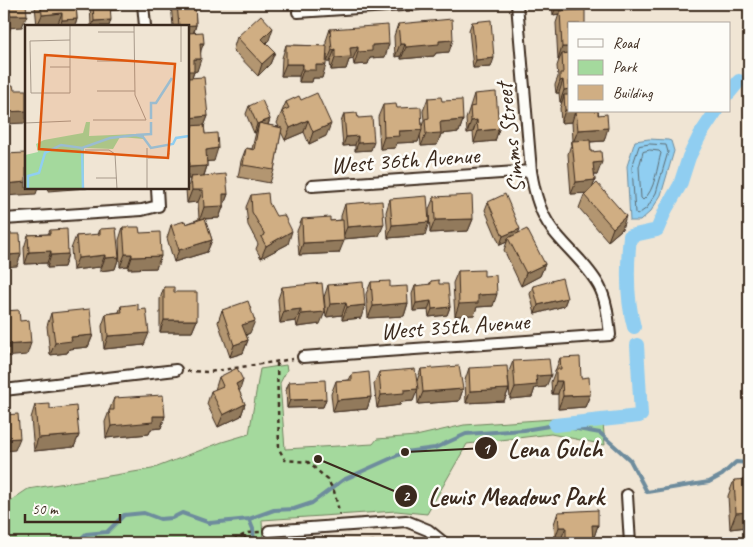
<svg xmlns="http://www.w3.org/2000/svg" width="753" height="547" viewBox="0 0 753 547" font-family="Caveat,sans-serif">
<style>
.green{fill:#a4d99d;stroke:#70825e}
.water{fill:#90cef1;stroke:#6e8c9d}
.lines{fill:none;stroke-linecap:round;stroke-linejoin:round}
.shore{stroke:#5d6c72;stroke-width:1}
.stream{stroke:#6e8c9d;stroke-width:4}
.canal{stroke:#90cef1;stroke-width:14}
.street-casing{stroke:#3b2a1e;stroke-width:14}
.path{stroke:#3b2a1e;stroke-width:2.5;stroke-dasharray:4 4;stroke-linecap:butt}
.street{stroke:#fdfcf7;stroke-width:10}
.wall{fill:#b39671;stroke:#3b2a1e}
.shaded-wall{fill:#927a5c;stroke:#3b2a1e}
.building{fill:#d0ae83;stroke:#3b2a1e}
.labels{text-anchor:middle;stroke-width:5;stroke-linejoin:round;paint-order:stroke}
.street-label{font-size:24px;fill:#3b2a1e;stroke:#fdfcf7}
.inset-river{fill:none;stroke:#90cef1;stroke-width:2.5}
.inset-road{fill:none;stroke:#a89a8b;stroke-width:1}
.view{fill:#df570d;fill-opacity:0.15;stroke:#df570d;stroke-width:2.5}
.inset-edge{fill:none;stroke:#3b2a1e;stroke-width:2.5}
.leader{fill:none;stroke:#3b2a1e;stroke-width:2}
.callout-dot{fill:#3b2a1e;stroke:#fdfcf7;stroke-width:2}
.mark-label{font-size:15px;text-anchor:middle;font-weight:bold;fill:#fff}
.callout-label{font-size:25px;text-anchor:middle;font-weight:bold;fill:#3b2a1e;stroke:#fdfcf7;stroke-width:5;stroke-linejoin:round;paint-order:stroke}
</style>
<rect width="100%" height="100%" fill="#f0e5d4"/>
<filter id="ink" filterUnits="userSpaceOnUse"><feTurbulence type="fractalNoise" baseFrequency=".02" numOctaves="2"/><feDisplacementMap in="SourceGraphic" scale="10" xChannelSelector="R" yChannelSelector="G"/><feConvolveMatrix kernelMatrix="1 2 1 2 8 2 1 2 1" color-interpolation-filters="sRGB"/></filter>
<g filter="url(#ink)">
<!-- green -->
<path class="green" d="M 286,365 L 287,370 L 280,383 L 285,449 L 373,444 L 377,439 L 416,436 L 464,425 L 554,419 L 603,423 L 605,445 L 551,434 L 467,444 L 427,514 L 396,511 L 262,520 L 263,543 L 4,543 L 4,505 L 28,489 L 152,469 L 222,442 L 249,434 L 260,369 Z"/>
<!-- water -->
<path class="water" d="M 649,139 L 668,140 L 671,141 L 674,151 L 661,195 L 651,211 L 640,221 L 630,221 L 627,166 L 635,141 Z"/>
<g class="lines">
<!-- shore -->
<path class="shore" d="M 650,144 L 666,145 L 668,152 L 656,193 L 647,208 L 637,215 L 635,213 L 632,167 L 639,146 Z
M 650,150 L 659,151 L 661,153 C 657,167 655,191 643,200 L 641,198 L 639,167 L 643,152 Z"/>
<!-- stream -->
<path class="stream" d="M 249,519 L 253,529 L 254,543
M 76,543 L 86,534 L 107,532 L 124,515 L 144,513 L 160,519 L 172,518 L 182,513 L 210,523 L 249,519 L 274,510 L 294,509 L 312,503 L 343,480 L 405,452 L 435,448 L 466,434 L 524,430 L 555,425 L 600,433 L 630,460 L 647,492 L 709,482 L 722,475 L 736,462 L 749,463"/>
<!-- canal -->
<path class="canal" d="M 729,93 L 739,81
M 634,327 C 626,298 627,265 630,236 L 657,230 L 666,209 L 680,185 L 689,157 L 700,135 L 716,111
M 555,425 L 639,416 L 641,415 L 637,345"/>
<defs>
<path id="street" d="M 143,4 L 145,26
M 298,12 L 418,4
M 312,186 L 531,171
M 4,219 L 142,210 L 158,206 L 157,188
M 303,357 L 610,335 C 608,318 607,301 599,286 C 587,264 567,249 552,229 C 539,212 534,191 531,171 L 517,4
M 4,390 L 176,370
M 627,495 L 630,543
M 269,531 L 406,521 L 428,530 L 444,543"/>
</defs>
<!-- street casing -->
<use href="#street" class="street-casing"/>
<!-- path -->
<path class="path" d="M 277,363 L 279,449 L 285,460 L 308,462 L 327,479 L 334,491 L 340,515
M 187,371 L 209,372 L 293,359
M 245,535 L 245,543
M 226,543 L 248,533 L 260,532"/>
<!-- street -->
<use href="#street" class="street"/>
</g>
<!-- wall -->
<path class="wall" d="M 36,4 L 76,4 L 77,19 L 75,26 L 37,26 L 35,6 Z
M 90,4 L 121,4 L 119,10 L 110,10 L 109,26 L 91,26 Z
M 171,4 L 195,4 L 196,25 L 194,33 L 201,51 L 197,71 L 194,72 L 192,78 L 208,116 L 204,126 L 205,134 L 214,161 L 207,161 L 207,166 L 204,176 L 228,194 L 219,218 L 205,219 L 212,240 L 207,252 L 174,262 L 167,238 L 171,225 L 186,224 L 199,219 L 198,202 L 187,203 L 186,189 L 188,188 L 190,179 L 188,179 L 188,26 L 173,26 Z
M 552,4 L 579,4 L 577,10 L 569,111 L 598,111 L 604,141 L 590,142 L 591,152 L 597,175 L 594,175 L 595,180 L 592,188 L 622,229 L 608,241 L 579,208 L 584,195 L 586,193 L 571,194 L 568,154 L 572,141 L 573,141 L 572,122 L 561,123 L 560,108 L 562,102 L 560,102 L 559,93 L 556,93 L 555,85 L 558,77 L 557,66 L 559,60 L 558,60 L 556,23 L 559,14 L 553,15 Z
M 472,22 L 491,67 L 473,68 L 469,30 Z
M 398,24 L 449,52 L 436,53 L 434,56 L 401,59 L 401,56 L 395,57 L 394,36 Z
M 330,29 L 385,57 L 370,58 L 368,64 L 354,65 L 353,59 L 349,60 L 346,69 L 331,70 L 330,62 L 327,62 L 327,55 L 322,78 L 313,78 L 312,82 L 299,82 L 299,76 L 281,76 L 282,58 L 286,45 L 326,46 L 326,41 Z
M 237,37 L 269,40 L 266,43 L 275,52 L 270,64 L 258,76 L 233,50 Z
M 474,94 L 499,129 L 495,141 L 474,143 L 473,132 L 467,133 L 466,119 Z
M 428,98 L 442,101 L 463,120 L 459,132 L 441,134 L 437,145 L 421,146 L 420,134 L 418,142 L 397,143 L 395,148 L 380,149 L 378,117 L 383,105 L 397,108 L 422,126 L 424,120 L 423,111 Z
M 301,100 L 326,136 L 309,144 L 304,132 L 285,140 L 281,132 L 274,170 L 270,183 L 238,177 L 241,161 L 246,148 L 252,149 L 256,132 L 254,133 L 246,114 L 249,106 L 270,119 L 268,125 L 279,127 L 277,123 L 286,102 Z
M 344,114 L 358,118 L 371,150 L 355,151 L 355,145 L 343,146 L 341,122 Z
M 251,195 L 269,203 L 288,244 L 261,258 L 256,249 L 258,244 L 248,225 L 246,207 Z
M 434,197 L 473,219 L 468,231 L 430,233 L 429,209 Z
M 390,199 L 425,235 L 388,238 L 386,212 Z
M 488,202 L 518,233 L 545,264 L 540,276 L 521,286 L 504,250 L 507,242 L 500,245 L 485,210 Z
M 345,204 L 379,236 L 343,239 L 339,253 L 299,255 L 297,231 L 302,219 L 330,221 L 341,220 L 341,216 Z
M 123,227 L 140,233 L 161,256 L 156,268 L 128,269 L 128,266 L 120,267 L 119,240 Z
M 100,229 L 119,257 L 115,269 L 100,271 L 100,267 L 73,270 L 71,249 L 76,236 L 98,235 Z
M 50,230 L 68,254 L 64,267 L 47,268 L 47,263 L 25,264 L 24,248 L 28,235 L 48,234 Z
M 458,271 L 484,276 L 493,306 L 477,307 L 474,315 L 455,316 L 453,283 Z
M 431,281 L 439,284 L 450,307 L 447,315 L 429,317 L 428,310 L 413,311 L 412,294 L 415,286 L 429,285 Z
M 371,282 L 390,287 L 408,303 L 404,316 L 368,318 L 366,294 Z
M 328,285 L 361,318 L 342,320 L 342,315 L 326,317 L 324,297 Z
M 533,286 L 567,298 L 564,306 L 535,314 L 530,294 Z
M 164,287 L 174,292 L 197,320 L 192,332 L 160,332 L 160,299 Z
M 282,287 L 320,324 L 297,327 L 296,321 L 280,323 L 278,299 Z
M 121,306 L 138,310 L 144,345 L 104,349 L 102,326 L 106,314 L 119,312 Z
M 222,310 L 250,333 L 246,335 L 248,340 L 243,353 L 230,357 L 218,322 Z
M 51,313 L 93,335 L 88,347 L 69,349 L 67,353 L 50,355 L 47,326 Z
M 560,358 L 581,378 L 590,395 L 585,407 L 558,409 L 558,394 L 552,394 L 551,382 Z
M 513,361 L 546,387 L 535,388 L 532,397 L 510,399 L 508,374 Z
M 469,368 L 509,389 L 504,401 L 466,403 L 465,380 Z
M 421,369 L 463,389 L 459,401 L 418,404 L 417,390 L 413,401 L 401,402 L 400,405 L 377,408 L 374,384 L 379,372 L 417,381 Z
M 352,374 L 371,397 L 367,409 L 333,412 L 331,394 L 336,381 L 349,380 Z
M 219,377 L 243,380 L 239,391 L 245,404 L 241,416 L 218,427 L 207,404 L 211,391 L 215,390 Z
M 289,382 L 326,399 L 323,407 L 287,408 L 286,390 Z
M 114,398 L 165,416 L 161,428 L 151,429 L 149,434 L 106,438 L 105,422 Z
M 35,405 L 50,409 L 79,435 L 74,447 L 34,451 L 31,418 Z
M 734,480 L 747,527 L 730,529 L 728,496 Z
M 558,512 L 598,525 L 594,537 L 592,537 L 592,543 L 561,543 L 561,539 L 555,539 L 554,524 Z"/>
<!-- shaded-wall -->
<path class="shaded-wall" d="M 109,4 L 121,4 L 119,10 L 107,11 Z
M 557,4 L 579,4 L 575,14 L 560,11 L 559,14 L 553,15 Z
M 62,13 L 57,26 L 37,26 L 42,15 Z
M 9,15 L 27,15 L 22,27 L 5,28 Z
M 77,19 L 75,26 L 60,26 L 62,20 Z
M 111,20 L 109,26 L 92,26 L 94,21 Z
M 196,25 L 192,37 L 188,37 L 188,26 L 179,26 Z
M 273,28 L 269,40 L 258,51 L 262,39 Z
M 4,29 L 10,29 L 6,41 L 4,41 Z
M 453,40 L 449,52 L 436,53 L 434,56 L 401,59 L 406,47 L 439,41 Z
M 200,43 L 204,43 L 199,55 Z
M 389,44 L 385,57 L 370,58 L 368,64 L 354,65 L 358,52 L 372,45 Z
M 400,44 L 405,44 L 401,56 L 395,57 Z
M 358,47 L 353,59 L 349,60 L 346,69 L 331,70 L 335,58 L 350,48 Z
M 562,47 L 569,47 L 569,59 L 562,54 L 559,60 L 558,60 Z
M 335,49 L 330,62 L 327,62 L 332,50 Z
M 275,52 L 270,64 L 258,76 L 262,64 Z
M 494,58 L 491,67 L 473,68 L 476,60 Z
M 194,59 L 201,59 L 197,71 L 194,72 L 190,83 L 188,83 L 188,71 Z
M 286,64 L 303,64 L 299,76 L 281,76 Z
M 316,65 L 326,65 L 322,78 L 313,78 L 312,82 L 299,82 L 303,70 Z
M 563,80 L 559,93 L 556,93 L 560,81 Z
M 569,89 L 569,101 L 564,95 L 562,102 L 560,102 L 564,90 Z
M 565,110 L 569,110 L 569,111 L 575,111 L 572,122 L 561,123 Z
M 26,111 L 26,123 L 4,124 L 4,112 Z
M 208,116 L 203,129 L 188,130 L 188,118 Z
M 270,119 L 267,127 L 259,123 L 256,132 L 254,133 L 257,124 Z
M 308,120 L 304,132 L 285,140 L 290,128 Z
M 463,120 L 459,132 L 441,134 L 437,145 L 421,146 L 426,134 L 440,122 Z
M 477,120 L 473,132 L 467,133 L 471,121 Z
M 331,124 L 326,136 L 309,144 L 313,132 Z
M 608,128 L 604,141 L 573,143 L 578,130 Z
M 499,129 L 495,141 L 474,143 L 478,131 Z
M 422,130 L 418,142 L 397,143 L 395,148 L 380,149 L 384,137 L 399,131 Z
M 358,136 L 355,145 L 343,146 L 346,137 Z
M 374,142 L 371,150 L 355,151 L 358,143 Z
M 218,148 L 214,161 L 202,162 L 206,150 Z
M 602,162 L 597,175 L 589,175 L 593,163 Z
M 207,166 L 203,178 L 191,177 L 190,179 L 188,179 L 188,170 L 189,167 Z
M 595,180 L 590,193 L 571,194 L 576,182 Z
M 26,182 L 26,188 L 38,188 L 36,194 L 4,196 L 4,184 Z
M 49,188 L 87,188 L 48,191 Z
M 192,190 L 203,190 L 198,202 L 187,203 Z
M 223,194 L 228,194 L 219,218 L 200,219 L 204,207 Z
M 626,216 L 622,229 L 608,241 L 613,228 Z
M 473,219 L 468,231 L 430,233 L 435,220 Z
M 429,222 L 425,235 L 388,238 L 392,225 Z
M 384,224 L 379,236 L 342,239 L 347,227 Z
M 520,229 L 517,237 L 508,238 L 507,242 L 500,245 L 503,236 Z
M 292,231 L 288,244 L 261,258 L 266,246 Z
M 212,240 L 207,252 L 174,262 L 179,250 Z
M 344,241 L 339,253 L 299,255 L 303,243 Z
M 51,251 L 47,263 L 25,264 L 29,252 Z
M 21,254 L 17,266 L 5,267 L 4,271 L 4,259 L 8,255 Z
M 68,254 L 64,267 L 47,268 L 51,255 Z
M 125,254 L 132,254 L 128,266 L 120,267 Z
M 105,255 L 100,267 L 73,270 L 78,258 Z
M 161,256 L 156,268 L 128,269 L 132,257 Z
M 119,257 L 115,269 L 100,271 L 105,258 Z
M 545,264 L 540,276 L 521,286 L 526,273 Z
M 497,294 L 493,306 L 477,307 L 474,315 L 455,316 L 459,304 L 478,295 Z
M 567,298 L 564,306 L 535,314 L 538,305 Z
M 431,301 L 428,310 L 413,311 L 416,303 Z
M 346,303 L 342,315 L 326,317 L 330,304 Z
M 408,303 L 404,316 L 368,318 L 373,306 Z
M 365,305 L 361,318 L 342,320 L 347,307 Z
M 450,307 L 447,315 L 429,317 L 432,309 Z
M 301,309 L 296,321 L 280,323 L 284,311 Z
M 325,312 L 320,324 L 297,327 L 301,314 Z
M 164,320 L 197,320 L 192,332 L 160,332 Z
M 255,321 L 250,333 L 238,338 L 242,325 Z
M 149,333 L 144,345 L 104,349 L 108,336 Z
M 93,335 L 88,347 L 69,349 L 67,353 L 50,355 L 55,343 L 71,337 Z
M 248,340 L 243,353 L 230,357 L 234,345 Z
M 31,343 L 27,355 L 4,357 L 4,345 Z
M 551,375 L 546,387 L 535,388 L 532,397 L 510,399 L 515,387 L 536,376 Z
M 243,380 L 239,393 L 236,384 Z
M 556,381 L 562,381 L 558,394 L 552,394 Z
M 418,389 L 413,401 L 401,402 L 400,405 L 377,408 L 381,395 L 404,390 Z
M 463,389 L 459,401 L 418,404 L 423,392 Z
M 509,389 L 504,401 L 466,403 L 470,391 Z
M 590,395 L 585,407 L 558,409 L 563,396 Z
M 371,397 L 367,409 L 333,412 L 337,400 Z
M 326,399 L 323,407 L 287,408 L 290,400 Z
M 245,404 L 241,416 L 218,427 L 223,415 Z
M 153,416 L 165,416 L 161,428 L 151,429 L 149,434 L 106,438 L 111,426 Z
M 79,435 L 74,447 L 34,451 L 38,438 Z
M 20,438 L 15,450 L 4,451 L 4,439 Z
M 749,503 L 749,520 L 747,527 L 730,529 L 736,513 Z
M 592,525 L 598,525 L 594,537 L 587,538 Z
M 559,527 L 566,527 L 561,539 L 555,539 Z"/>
<!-- building -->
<path class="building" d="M 4,4 L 26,4 L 27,15 L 9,15 L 10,29 L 4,29 Z
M 41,4 L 76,4 L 77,19 L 62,20 L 62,13 L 42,15 Z
M 93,4 L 110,4 L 111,20 L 94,21 Z
M 177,4 L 195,4 L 196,25 L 179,26 Z
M 585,10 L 585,24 L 569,24 L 569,47 L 562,47 L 560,11 Z
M 261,15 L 273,28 L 262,39 L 275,52 L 262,64 L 237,37 Z
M 452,19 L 453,40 L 439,41 L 439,44 L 406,47 L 405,44 L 400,44 L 398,24 Z
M 491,20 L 494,58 L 476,60 L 472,22 Z
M 388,25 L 389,44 L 372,45 L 372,51 L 358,52 L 358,47 L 350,48 L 351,57 L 335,58 L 335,49 L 332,50 L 330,29 Z
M 203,32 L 204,43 L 200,43 L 201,59 L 194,59 L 194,71 L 188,71 L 188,33 Z
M 286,45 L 327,46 L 326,65 L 316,65 L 316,70 L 303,70 L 303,64 L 286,64 Z
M 569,53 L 569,89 L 564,90 L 563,80 L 560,81 L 560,73 L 563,73 L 562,54 Z
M 204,77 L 208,116 L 188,118 L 188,78 Z
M 4,85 L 13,85 L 14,90 L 26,90 L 26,111 L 4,112 Z
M 496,92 L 499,129 L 478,131 L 477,120 L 471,121 L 470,107 L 475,106 L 474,94 Z
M 317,93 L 331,124 L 313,132 L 308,120 L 290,128 L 282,111 L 289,108 L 286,102 L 299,96 L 301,100 Z
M 564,95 L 569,95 L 569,110 L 565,110 Z
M 441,97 L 442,101 L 462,100 L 463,120 L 440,122 L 441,133 L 426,134 L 425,119 L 429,118 L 428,98 Z
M 262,100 L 270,119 L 257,124 L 249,106 Z
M 396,104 L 397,108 L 421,107 L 422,130 L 399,131 L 400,136 L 384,137 L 383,105 Z
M 576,111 L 598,111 L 598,115 L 607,114 L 608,128 L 578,130 Z
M 357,113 L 358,118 L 372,117 L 374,142 L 358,143 L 358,136 L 346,137 L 344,114 Z
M 259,123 L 282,128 L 274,170 L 243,165 L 246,148 L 254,150 Z
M 204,125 L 205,134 L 217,133 L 218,148 L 206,150 L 207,166 L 189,167 L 188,152 L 188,126 Z
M 590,140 L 591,152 L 601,151 L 602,162 L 593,163 L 595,180 L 576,182 L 572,141 Z
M 26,153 L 26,182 L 4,184 L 4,154 Z
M 226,174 L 228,194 L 223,194 L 223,206 L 204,207 L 203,190 L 192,190 L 191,177 Z
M 597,183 L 626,216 L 613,228 L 584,195 Z
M 268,193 L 269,203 L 276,216 L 284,215 L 292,231 L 266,246 L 261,237 L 265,235 L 252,212 L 251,195 Z
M 505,194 L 520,229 L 503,236 L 488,202 Z
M 472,195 L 473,219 L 435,220 L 434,197 Z
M 427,196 L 429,222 L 392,225 L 390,199 Z
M 382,201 L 384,224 L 347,227 L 345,204 Z
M 330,217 L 330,221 L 343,220 L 344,241 L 303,243 L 302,219 Z
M 205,218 L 212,240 L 179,250 L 171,225 L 185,221 L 186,224 Z
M 123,227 L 139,227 L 140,233 L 160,232 L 161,256 L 132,257 L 132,254 L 125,254 Z
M 116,228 L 119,257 L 105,258 L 105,255 L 78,258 L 76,236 L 100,234 L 100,229 Z
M 67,229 L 68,254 L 51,255 L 51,251 L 29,252 L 28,235 L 50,234 L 50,230 Z
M 527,229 L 545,264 L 526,273 L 508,238 Z
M 4,234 L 20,234 L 21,254 L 8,255 L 8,259 L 4,259 Z
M 484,270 L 484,276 L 496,275 L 497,294 L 478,295 L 478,303 L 459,304 L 458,271 Z
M 562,278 L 567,298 L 538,305 L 533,286 Z
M 439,280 L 439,284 L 448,284 L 450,307 L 432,309 L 431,301 L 416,303 L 415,286 L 431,284 L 431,281 Z
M 390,281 L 390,287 L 407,286 L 408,303 L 373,306 L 371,282 Z
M 363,282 L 365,305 L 347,307 L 346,303 L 330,304 L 328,285 Z
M 322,283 L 325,312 L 301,314 L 301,309 L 284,311 L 282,287 Z
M 164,287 L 174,287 L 174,292 L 197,292 L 197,320 L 164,320 Z
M 248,301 L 255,321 L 242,325 L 248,340 L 234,345 L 222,310 Z
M 138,304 L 138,310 L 146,309 L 149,333 L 108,336 L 106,314 L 122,312 L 121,306 Z
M 90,309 L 93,335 L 71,337 L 72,341 L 55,343 L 51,313 Z
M 19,310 L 20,321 L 29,320 L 31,343 L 4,345 L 4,311 Z
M 580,357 L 581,378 L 589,377 L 590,395 L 563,396 L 562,381 L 556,381 L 556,369 L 561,369 L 560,358 Z
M 549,359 L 551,375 L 536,376 L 537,385 L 515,387 L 513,361 Z
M 459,366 L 463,389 L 423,392 L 421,369 Z
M 507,366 L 509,389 L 470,391 L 469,368 Z
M 237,368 L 243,380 L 236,384 L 245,404 L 223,415 L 211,391 L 223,386 L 219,377 Z
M 415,369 L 418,389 L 404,390 L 404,393 L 381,395 L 379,372 Z
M 369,372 L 371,397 L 337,400 L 336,381 L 352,380 L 352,374 Z
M 325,380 L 326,399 L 290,400 L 289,382 Z
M 163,395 L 165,416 L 153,416 L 153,422 L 111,426 L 109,410 L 114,410 L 114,398 Z
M 50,404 L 50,409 L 76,406 L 79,435 L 38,438 L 35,405 Z
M 18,414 L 20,438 L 4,439 L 4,415 Z
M 749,479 L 749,512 L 736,513 L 734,480 Z
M 598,510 L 598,525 L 592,525 L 593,542 L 566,543 L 566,527 L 559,527 L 558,512 Z
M 374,541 L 374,543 L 346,543 Z"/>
</g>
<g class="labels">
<!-- street labels -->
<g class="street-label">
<text transform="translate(510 138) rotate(-97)" y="8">Simms Street</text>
<text transform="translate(405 160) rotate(-4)" y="8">West 36th Avenue</text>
<text transform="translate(455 326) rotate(-4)" y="8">West 35th Avenue</text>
</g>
</g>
<!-- overview -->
<g transform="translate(25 25)">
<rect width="164" height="164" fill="#f0e5d4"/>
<path d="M 61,97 L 65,97 L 64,111 L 111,109 L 119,110 L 119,114 L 95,112 L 88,124 L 59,123 L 59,164 L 0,164 L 0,130 L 13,127 L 11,119 L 19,115 L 58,108 Z" fill="#a4d99d"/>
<path class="inset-river" d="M 126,94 L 126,78 L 131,78 L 147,53M 111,110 L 126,109 L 126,97M 57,123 L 58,164M 3,164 L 3,151 L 14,148 L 20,128 L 36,120 L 57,123 L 85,113 L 111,110 L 118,112 L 126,123 L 148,119 L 151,113 L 164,111"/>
<path class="inset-road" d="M 45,0 L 45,68 L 6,68 L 5,16 L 45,15M 156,0 L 156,37M 73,7 L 109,7M 72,36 L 109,36M 25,42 L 45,42M 72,66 L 110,66M 68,95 L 121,95 L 110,70 L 109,0M 0,98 L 46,96M 122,123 L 122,164M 60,125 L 84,125 L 90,129 L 92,164M 123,133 L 143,133 L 144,128M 71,153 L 92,153"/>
<path class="view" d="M 20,30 L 150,39 L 143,133 L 14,124 Z"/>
<rect width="164" height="164" class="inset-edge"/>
</g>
<!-- callouts -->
<path class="leader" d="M405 452L486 448M318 459L406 496"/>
<g class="callout-dot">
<circle cx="405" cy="452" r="5"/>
<circle cx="318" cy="459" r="5"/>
<circle cx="486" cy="448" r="12"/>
<circle cx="406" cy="496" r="12"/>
</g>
<g class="mark-label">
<text x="486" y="454">1</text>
<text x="406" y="501">2</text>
</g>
<g class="callout-label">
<text x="555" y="457">Lena Gulch</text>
<text x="516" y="505">Lewis Meadows Park</text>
</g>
<!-- margin -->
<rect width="753" height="547" fill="none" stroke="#fdfcf7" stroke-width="20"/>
<rect x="10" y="10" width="733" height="527" fill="none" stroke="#3b2a1e" stroke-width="2" filter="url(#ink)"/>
<!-- legend -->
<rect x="568" y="22" width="162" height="90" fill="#fdfcf7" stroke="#afa8a0"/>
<rect x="578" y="39" width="25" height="8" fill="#fdfcf7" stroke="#afa8a0"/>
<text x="613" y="48" font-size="15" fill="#3b2a1e">Road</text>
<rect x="578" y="60" width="25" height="15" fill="#a4d99d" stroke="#afa8a0"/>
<text x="613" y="72" font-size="15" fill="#3b2a1e">Park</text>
<rect x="578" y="85" width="25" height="15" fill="#d0ae83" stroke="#afa8a0"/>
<text x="613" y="98" font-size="15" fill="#3b2a1e">Building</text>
<!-- scale -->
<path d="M25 514v8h95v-8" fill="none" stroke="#3b2a1e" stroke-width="2.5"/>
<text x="32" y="514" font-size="15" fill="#3b2a1e" stroke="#fdfcf7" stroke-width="4" paint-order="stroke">50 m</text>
</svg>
